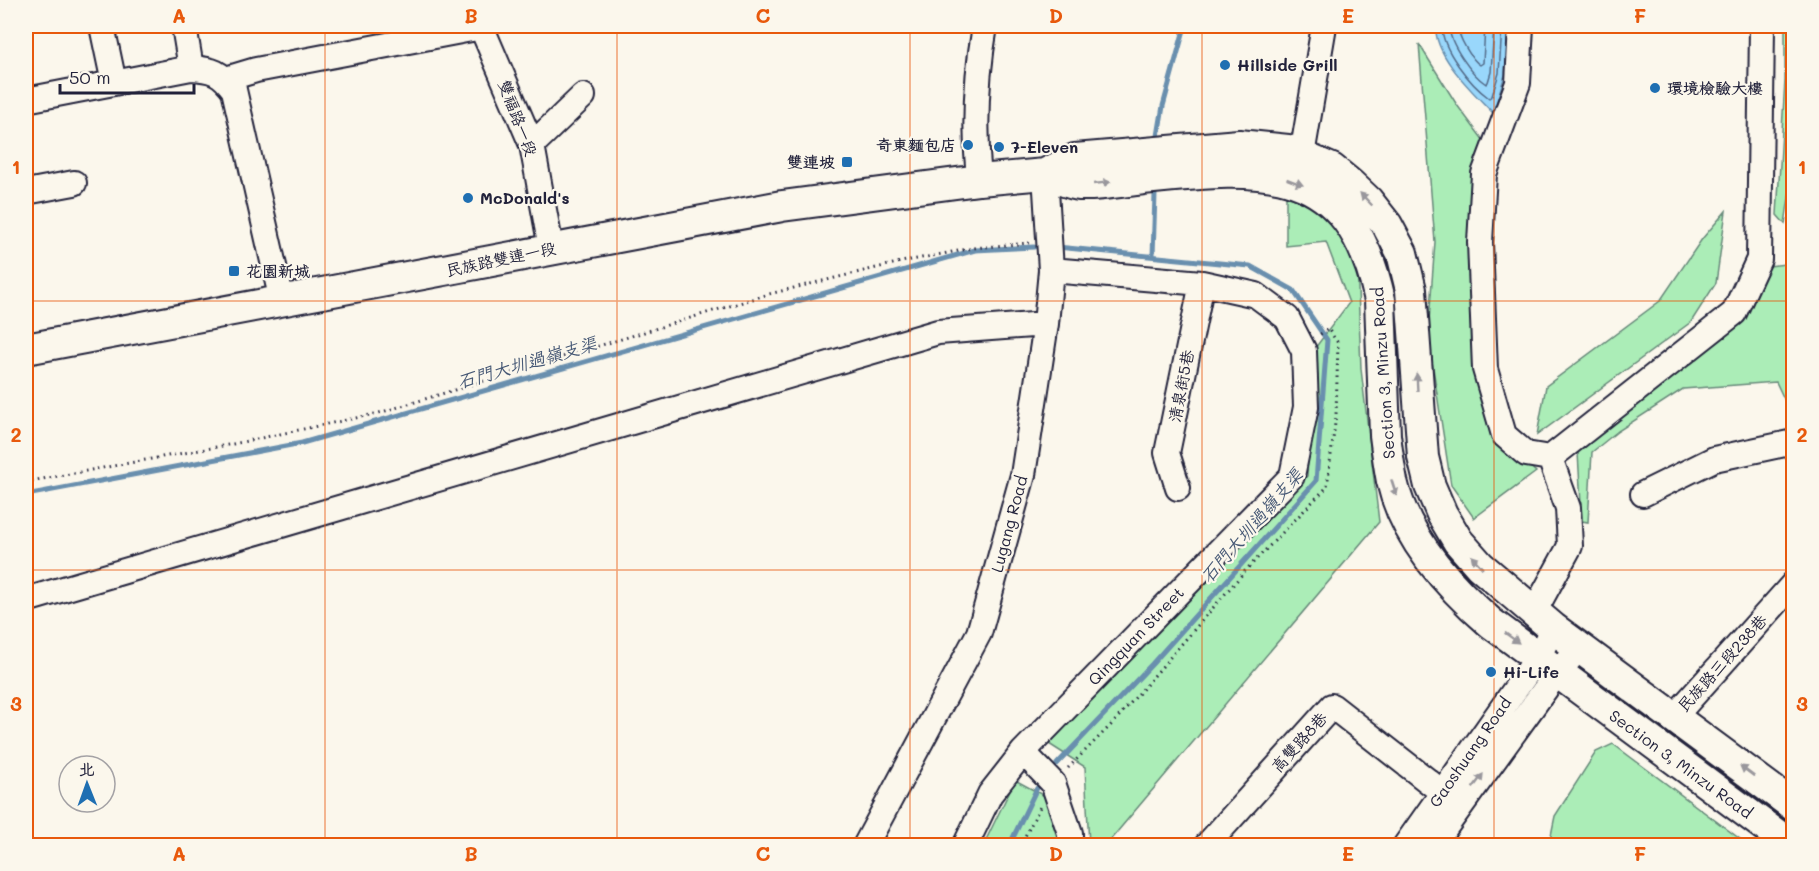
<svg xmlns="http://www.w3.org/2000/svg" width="1819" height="871" viewBox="0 0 1819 871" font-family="Mali,'LXGW WenKai TC',sans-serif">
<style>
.green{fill:#abedb7;stroke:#668879;stroke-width:1.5}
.water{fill:#99d7fb;stroke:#698fae;stroke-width:1.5}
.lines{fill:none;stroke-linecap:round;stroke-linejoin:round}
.shore{stroke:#526a88;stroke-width:1.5}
.stream{stroke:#698fae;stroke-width:5}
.minor-casing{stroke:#22223b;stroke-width:28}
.major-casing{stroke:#22223b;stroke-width:34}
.path{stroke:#22223b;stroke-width:3;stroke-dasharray:1.5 4.5;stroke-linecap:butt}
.minor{stroke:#fbf7ec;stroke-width:24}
.major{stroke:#fbf7ec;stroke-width:30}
.oneway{fill:#99979c}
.grid{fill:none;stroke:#e8590c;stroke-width:1.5;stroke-opacity:0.55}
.poi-dot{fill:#1f6fb2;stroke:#fbf7ec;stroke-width:2}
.labels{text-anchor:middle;stroke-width:4.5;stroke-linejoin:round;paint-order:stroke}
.poi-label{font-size:16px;font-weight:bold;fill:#22223b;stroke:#fbf7ec;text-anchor:start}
.street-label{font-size:16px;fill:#22223b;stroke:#fbf7ec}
.water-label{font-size:18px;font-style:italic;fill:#465875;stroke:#fbf7ec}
.neatline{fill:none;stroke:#e8590c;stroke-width:2}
.grid-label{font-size:20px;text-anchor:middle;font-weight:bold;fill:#e8590c}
</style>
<rect width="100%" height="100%" fill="#fbf7ec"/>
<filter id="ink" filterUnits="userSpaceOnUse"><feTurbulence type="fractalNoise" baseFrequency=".0167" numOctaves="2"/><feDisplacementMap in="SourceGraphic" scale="12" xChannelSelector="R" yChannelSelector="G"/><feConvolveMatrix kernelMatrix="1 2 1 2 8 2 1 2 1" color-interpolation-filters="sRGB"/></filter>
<g filter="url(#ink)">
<!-- green -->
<path class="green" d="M 1785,26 L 1793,26 L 1793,170 L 1785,224 L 1777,215 L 1785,80 Z
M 1419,44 L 1457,105 L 1484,141 L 1497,436 L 1536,472 L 1474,518 L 1451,485 L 1428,335 L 1435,242 Z
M 1286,189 L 1330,214 L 1357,261 L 1361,369 L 1379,522 L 1106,845 L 1089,845 L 1085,767 L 1049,744 L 1307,476 L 1315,348 L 1349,303 L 1326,242 L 1286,246 Z
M 1726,211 L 1716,283 L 1691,322 L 1537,435 L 1546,386 L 1660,301 L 1702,239 Z
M 1793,263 L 1793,418 L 1776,382 L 1683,389 L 1618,431 L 1592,452 L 1588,522 L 1582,521 L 1578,453 L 1590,433 L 1747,314 L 1769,266 Z
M 1613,744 L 1748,845 L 1549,845 L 1555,816 L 1596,752 Z
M 1015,780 L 1052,800 L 1059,845 L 983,846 Z"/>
<!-- water -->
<path class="water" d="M 1436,26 L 1508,26 L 1505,75 L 1493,113 C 1474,93 1433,55 1436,26 Z"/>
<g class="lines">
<!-- shore -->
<path class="shore" d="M 1442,26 C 1441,49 1471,85 1489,98 L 1492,96 L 1499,73 L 1502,26
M 1449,26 C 1449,43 1471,74 1486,84 L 1488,82 L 1491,72 L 1494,26
M 1458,26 C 1458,37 1471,59 1480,65 L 1483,63 L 1485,26"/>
<!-- stream -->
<path class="stream" d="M 1157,142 L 1163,106 L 1185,26
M 1153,256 L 1155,194
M 26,495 L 302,443 L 975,250 L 1034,247
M 1057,764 L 1152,664 L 1316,481 L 1327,340 L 1293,290 L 1250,266 L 1057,247
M 1009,846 L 1037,788"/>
<defs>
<path id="minor" d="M 102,26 L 114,83
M 184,26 L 191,68
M 481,26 L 532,145 L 551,248
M 1521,26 L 1518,83 L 1484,174 L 1480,242 L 1485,369 L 1504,435 L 1526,454 L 1550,458 L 1734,313 L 1759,259 L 1762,26
M 226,79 L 256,70 L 482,27
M 26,100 L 191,68 C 212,69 221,72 234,90 L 282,301
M 532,145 L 583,96
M 1302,155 L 1324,26
M 979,180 C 974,128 976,77 985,26
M 26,192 L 74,183
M 1178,488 L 1167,453 L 1202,283
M 1643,494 L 1714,459 L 1794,442
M 26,600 L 938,332 L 1046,324
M 1534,612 L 1570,546 L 1568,508 L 1550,458
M 1674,717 L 1794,583
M 1023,752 L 1053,783 L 1070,833 L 1070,846
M 865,846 L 979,633 L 1023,475 L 1046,324 L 1051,270 L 1045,174
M 965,846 L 990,794 L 1023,752 L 1292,476 L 1306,407 L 1304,351 L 1287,318 L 1256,295 L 1202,283 L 1051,270
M 1206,846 L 1332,706 L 1442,792 L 1462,803
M 1405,846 L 1538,657 L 1553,628
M 1432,846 L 1557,673 L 1579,648"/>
<path id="major" d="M 1045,174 C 1056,177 1069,184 1080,185 C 1101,186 1123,181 1144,179 C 1263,167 1349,158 1380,300 L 1385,435 C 1387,451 1389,466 1392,481 C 1405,538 1448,586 1491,623 L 1792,846
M 26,349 L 782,206 L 979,180 L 1045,174 L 1075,159 L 1239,145 L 1288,150 L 1332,169 L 1349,183 L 1368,201 L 1387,225 L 1402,253 L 1411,290 L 1423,457 L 1430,486 L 1442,514 L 1458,541 L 1480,566 L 1553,628 L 1794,806"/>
</defs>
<!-- minor casing -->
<use href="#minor" class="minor-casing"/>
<!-- major casing -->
<use href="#major" class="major-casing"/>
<!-- path -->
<path class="path" d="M 26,482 L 233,444 L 379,413 L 769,294 L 901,262 L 973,248 L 1029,243
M 1068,768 L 1114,722 L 1245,571 L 1327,487 L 1336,415 L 1338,343 L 1328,329 L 1319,335
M 1020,846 L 1040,807"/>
<!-- minor -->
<use href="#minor" class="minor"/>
<!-- major -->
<use href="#major" class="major"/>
</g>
<!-- one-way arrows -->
<defs><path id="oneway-solid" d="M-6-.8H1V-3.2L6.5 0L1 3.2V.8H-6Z" transform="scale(1.5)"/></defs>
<g class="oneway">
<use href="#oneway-solid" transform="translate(1295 182) rotate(21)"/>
<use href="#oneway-solid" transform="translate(1102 183) rotate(-6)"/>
<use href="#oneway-solid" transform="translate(1366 199) rotate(-134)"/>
<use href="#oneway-solid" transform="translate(1417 382) rotate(-93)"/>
<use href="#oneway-solid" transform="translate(1394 488) rotate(72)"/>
<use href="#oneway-solid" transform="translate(1477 562) rotate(-132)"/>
<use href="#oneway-solid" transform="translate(1512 638) rotate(36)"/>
<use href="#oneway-solid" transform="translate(1747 771) rotate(-143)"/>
<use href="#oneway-solid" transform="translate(1478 781) rotate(-54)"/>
</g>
</g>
<!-- grid -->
<path class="grid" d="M 325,26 L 325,846M 617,26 L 617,846M 910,26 L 910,846M 1202,26 L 1202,846M 1494,26 L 1494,846M 26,301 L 1794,301M 26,570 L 1794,570"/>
<!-- markers -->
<g class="poi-dot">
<circle cx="1225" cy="65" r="6"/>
<circle cx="1655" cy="88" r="6"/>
<circle cx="968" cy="145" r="6"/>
<circle cx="999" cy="147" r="6"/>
<rect x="841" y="156" width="12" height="12" rx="3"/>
<circle cx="468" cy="198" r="6"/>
<rect x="228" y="265" width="12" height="12" rx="3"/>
<circle cx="1491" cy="672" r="6"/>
</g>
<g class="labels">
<!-- poi labels -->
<g class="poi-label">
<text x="1237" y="71">Hillside Grill</text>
<text x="1667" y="94">環境檢驗大樓</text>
<text x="956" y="151" text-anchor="end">奇東麵包店</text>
<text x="1011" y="153">7-Eleven</text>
<text x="835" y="168" text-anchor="end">雙連坡</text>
<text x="480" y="204">McDonald's</text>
<text x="246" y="277">花園新城</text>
<text x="1503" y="678">Hi-Life</text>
</g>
<!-- street labels -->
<g class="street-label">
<text transform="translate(518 118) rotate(69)" y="6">雙福路一段</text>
<text transform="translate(501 259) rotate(-12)" y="6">民族路雙連一段</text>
<text transform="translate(1383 373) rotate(-94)" y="6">Section 3, Minzu Road</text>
<text transform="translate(1181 386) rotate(-79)" y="6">清泉街5巷</text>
<text transform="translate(1009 524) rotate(-75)" y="6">Lugang Road</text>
<text transform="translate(1136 636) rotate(-46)" y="6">Qingquan Street</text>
<text transform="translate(1722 663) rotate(-48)" y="6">民族路三段238巷</text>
<text transform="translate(1299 742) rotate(-48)" y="6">高雙路8巷</text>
<text transform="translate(1470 752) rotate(-55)" y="6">Gaoshuang Road</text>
<text transform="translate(1681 764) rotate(36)" y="6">Section 3, Minzu Road</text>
</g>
<!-- water labels -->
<g class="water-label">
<text transform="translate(527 363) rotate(-16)" y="6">石門大圳過嶺支渠</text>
<text transform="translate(1252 526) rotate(-49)" y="6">石門大圳過嶺支渠</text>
</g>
</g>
<!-- margin -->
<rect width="1819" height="871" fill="none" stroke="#fbf7ec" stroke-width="66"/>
<!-- north arrow -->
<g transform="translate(87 784) rotate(359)"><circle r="28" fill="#fbf7ec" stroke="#a4a2a5" stroke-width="1.5"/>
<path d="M0-4.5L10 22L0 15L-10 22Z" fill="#1f6fb2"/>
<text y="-9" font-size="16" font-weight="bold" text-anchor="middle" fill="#22223b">北</text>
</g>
<!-- scale -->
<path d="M60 84v9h134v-9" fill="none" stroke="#22223b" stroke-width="3"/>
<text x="69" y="84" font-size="18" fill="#22223b" stroke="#fbf7ec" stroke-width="4.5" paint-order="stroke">50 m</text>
<rect x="33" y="33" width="1753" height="805" class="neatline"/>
<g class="grid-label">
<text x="179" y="23">A</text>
<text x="471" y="23">B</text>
<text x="763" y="23">C</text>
<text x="1056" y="23">D</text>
<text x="1348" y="23">E</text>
<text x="1640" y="23">F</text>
<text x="16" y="174">1</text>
<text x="1802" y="174">1</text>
<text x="16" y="442">2</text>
<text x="1802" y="442">2</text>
<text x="16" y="711">3</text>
<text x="1802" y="711">3</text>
<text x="179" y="861">A</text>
<text x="471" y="861">B</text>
<text x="763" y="861">C</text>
<text x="1056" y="861">D</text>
<text x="1348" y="861">E</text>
<text x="1640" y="861">F</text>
</g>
</svg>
